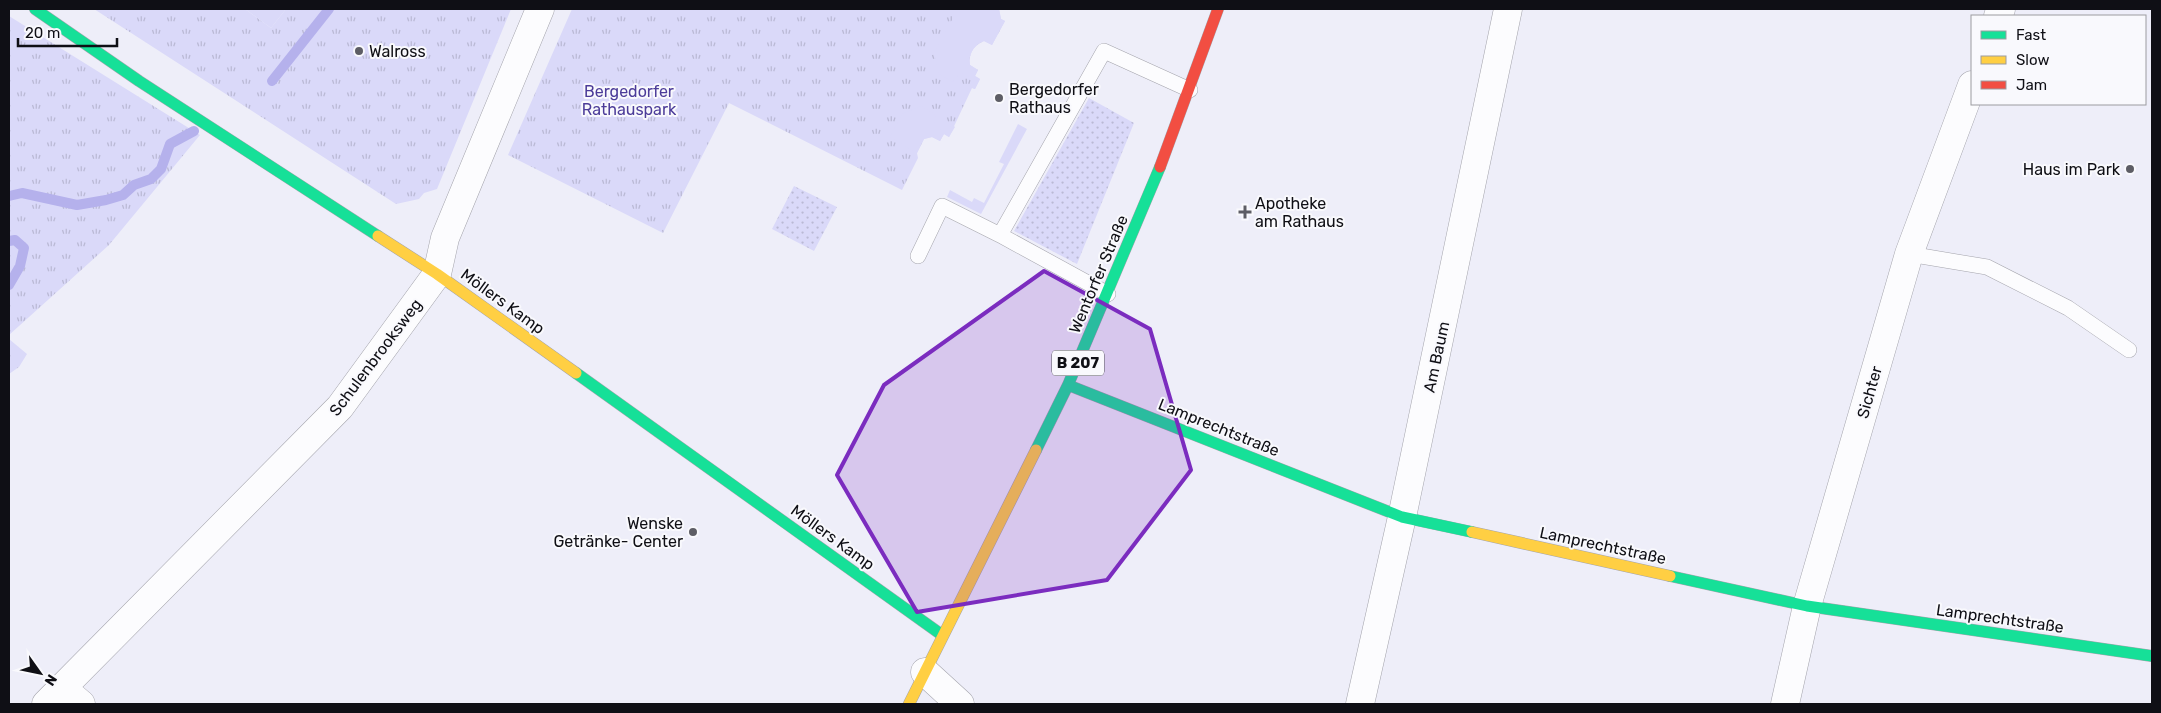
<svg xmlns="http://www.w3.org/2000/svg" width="2161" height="713" viewBox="0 0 2161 713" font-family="Rubik,sans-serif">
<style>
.grass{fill:url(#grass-dots)}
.park{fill:url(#park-tufts)}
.garden{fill:#dad9f9}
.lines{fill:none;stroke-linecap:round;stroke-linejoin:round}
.stream{stroke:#b5b1ec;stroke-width:10}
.lane-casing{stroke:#a4a4ac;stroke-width:16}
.street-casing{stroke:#a4a4ac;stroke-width:29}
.fast-casing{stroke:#a4a4ac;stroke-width:12}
.slow-casing{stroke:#a4a4ac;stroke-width:12}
.jam-casing{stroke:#a4a4ac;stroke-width:12}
.lane{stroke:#fcfcfe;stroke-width:15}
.street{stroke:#fcfcfe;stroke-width:28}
.fast{stroke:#16e098;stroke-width:11}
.slow{stroke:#ffcf43;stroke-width:11}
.jam{stroke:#f24e42;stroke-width:11}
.marked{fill:#7b2cbf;fill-opacity:0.2;stroke:#7b2cbf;stroke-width:4;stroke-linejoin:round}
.poi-dot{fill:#5d5d65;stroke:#f9f9fd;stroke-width:2}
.labels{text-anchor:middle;stroke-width:4;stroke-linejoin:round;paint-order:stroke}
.shield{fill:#f9f9fd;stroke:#55555b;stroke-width:1}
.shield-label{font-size:15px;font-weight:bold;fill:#0f0f15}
.poi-label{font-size:16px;fill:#0f0f15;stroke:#f9f9fd;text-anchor:start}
.park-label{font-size:16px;fill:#4c3c99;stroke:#f9f9fd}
.street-label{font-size:16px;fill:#0f0f15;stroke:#f9f9fd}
</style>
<defs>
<pattern id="grass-dots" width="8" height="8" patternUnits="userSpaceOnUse" patternTransform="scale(1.25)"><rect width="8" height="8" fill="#dad9f9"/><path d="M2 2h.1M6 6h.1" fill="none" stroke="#bab9d5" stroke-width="1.8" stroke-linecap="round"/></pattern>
<pattern id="park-tufts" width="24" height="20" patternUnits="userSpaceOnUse" patternTransform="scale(1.25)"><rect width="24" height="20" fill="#dad9f9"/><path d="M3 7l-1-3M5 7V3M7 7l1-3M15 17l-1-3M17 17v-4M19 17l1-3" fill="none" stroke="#bab9d5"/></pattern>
</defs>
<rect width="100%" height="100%" fill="#eeeef9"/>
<!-- grass -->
<path class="grass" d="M 1089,98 L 1134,123 L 1077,264 L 1014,231 Z
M 794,186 L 837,207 L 814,251 L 772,229 Z"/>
<!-- park -->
<path class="park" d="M 94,9 L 245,9 L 271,28 L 286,9 L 511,9 L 437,189 L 424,193 L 419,199 L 396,204 Z
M 572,9 L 999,9 L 1001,19 L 1005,21 L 992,45 L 984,41 C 974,45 968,54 970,65 L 978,70 L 975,76 L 980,79 L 975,89 L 972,88 L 949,137 L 944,134 L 940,141 L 932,137 L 924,139 L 917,153 L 918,158 L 902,190 L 729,103 L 663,233 L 508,155 Z
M 9,16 L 200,135 L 109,245 L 9,335 Z
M 9,339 L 27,354 L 19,367 L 9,374 Z"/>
<!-- garden -->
<path class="garden" d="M 245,9 L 286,9 L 271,28 Z
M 958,9 L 999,9 L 1001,19 L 1005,21 L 992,45 L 984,41 C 974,45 968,54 970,65 L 978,70 L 975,76 L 980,79 L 975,89 L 972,88 L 970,77 L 961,73 L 958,75 L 953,82 L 939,74 L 934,53 Z
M 921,106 L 936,115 L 934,124 L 941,130 L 945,130 L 953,125 L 955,127 L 949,137 L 944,134 L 940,141 L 932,137 L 924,139 L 917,153 L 890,137 L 902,114 Z
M 1018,124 L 1027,129 L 981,214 L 947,197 L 950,190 L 972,202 L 974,198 L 984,203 L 1004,164 L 999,162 Z"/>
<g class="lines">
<!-- stream -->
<path class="stream" d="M 272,81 L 329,9
M 9,196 L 22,193 L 77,205 L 106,200 L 123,195 L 134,185 L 151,179 L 161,169 L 170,144 L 194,131
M 9,241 L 15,240 L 24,248 L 20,266 L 9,285"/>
<defs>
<path id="lane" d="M 1909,254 L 1987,267 L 2068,308 L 2129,350
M 918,256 L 942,206 L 1000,235
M 1108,294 L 1000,235 L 1104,51 L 1190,90"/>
<path id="street" d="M 1998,16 L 2001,9
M 925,672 L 960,704
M 62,688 L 81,704
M 46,704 L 340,407 L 437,274 L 445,238 L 540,9
M 1360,704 L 1402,517 L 1508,9
M 1785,704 L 1807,606 L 1909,254 L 1972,85"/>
<path id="fast" d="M 35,9 L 139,81 L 378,236
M 576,373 L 942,635
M 1068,385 L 1402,517 L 1472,532
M 1036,450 L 1068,385 L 1160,167
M 1670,576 L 1807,606 L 2152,656"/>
<path id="slow" d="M 378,236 L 437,274 L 576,373
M 1472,532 L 1670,576
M 909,704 L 1036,450"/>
<path id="jam" d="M 1160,167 L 1218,9"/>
</defs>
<!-- lane casing -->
<use href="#lane" class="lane-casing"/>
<!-- street casing -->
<use href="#street" class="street-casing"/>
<!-- fast casing -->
<use href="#fast" class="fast-casing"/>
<!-- slow casing -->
<use href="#slow" class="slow-casing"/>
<!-- jam casing -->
<use href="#jam" class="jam-casing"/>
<!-- lane -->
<use href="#lane" class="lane"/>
<!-- street -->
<use href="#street" class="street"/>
<!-- fast -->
<use href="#fast" class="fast"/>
<!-- slow -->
<use href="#slow" class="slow"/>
<!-- jam -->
<use href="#jam" class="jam"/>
</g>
<!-- marked area -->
<path class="marked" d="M 1044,271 L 1150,329 L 1191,470 L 1107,580 L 917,612 L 837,475 L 884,385 Z"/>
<!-- markers -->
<g class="poi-dot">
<circle cx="359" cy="51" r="5"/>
<circle cx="999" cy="98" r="5"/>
<circle cx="2130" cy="169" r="5"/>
<path d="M1242.5 204.5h5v5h5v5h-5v5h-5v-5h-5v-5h5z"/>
<circle cx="693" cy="532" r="5"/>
</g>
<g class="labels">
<!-- shield labels -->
<rect class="shield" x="1052" y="350.5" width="52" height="25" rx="4"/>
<g class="shield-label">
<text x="1078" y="368">B 207</text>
</g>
<!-- poi labels -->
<g class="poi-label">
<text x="369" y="57">Walross</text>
<text x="1009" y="95">Bergedorfer<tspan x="1009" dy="18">Rathaus</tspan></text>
<text x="2120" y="175" text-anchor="end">Haus im Park</text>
<text x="1255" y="209">Apotheke<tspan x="1255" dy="18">am Rathaus</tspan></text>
<text x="683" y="529" text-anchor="end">Wenske<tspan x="683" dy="18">Getränke- Center</tspan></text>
</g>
<!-- park labels -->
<g class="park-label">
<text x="629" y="97">Bergedorfer<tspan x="629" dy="18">Rathauspark</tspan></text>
</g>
<!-- street labels -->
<g class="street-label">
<text transform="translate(1098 274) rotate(-67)" y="6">Wentorfer Straße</text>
<text transform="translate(503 301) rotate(36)" y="6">Möllers Kamp</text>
<text transform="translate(375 357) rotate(-53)" y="6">Schulenbrooksweg</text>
<text transform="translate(1436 357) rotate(-78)" y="6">Am Baum</text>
<text transform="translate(1869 392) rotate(-74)" y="6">Sichter</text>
<text transform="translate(1219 427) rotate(22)" y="6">Lamprechtstraße</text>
<text transform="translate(833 537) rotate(36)" y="6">Möllers Kamp</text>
<text transform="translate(1603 545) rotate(12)" y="6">Lamprechtstraße</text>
<text transform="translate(2000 618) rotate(8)" y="6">Lamprechtstraße</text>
</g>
</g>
<!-- border -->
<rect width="2161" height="713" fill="none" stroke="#0f0f15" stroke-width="20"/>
<!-- legend -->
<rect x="1971" y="15" width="175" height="90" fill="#f9f9fd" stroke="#9b9ba0"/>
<rect x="1981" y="31" width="25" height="8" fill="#16e098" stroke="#9b9ba0"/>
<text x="2016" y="40" font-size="15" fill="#0f0f15">Fast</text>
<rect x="1981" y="56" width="25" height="8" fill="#ffcf43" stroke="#9b9ba0"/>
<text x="2016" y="65" font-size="15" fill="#0f0f15">Slow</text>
<rect x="1981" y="81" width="25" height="8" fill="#f24e42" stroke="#9b9ba0"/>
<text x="2016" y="90" font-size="15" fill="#0f0f15">Jam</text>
<!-- north arrow -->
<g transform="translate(40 673) rotate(123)" stroke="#f9f9fd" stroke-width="4" paint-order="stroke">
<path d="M0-4L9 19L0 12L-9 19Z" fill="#0f0f15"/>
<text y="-8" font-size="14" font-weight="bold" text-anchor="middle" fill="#0f0f15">N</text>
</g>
<!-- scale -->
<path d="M18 38v8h99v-8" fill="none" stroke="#0f0f15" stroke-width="2.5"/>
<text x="25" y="38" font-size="15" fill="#0f0f15" stroke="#f9f9fd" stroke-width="4" paint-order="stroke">20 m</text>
</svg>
